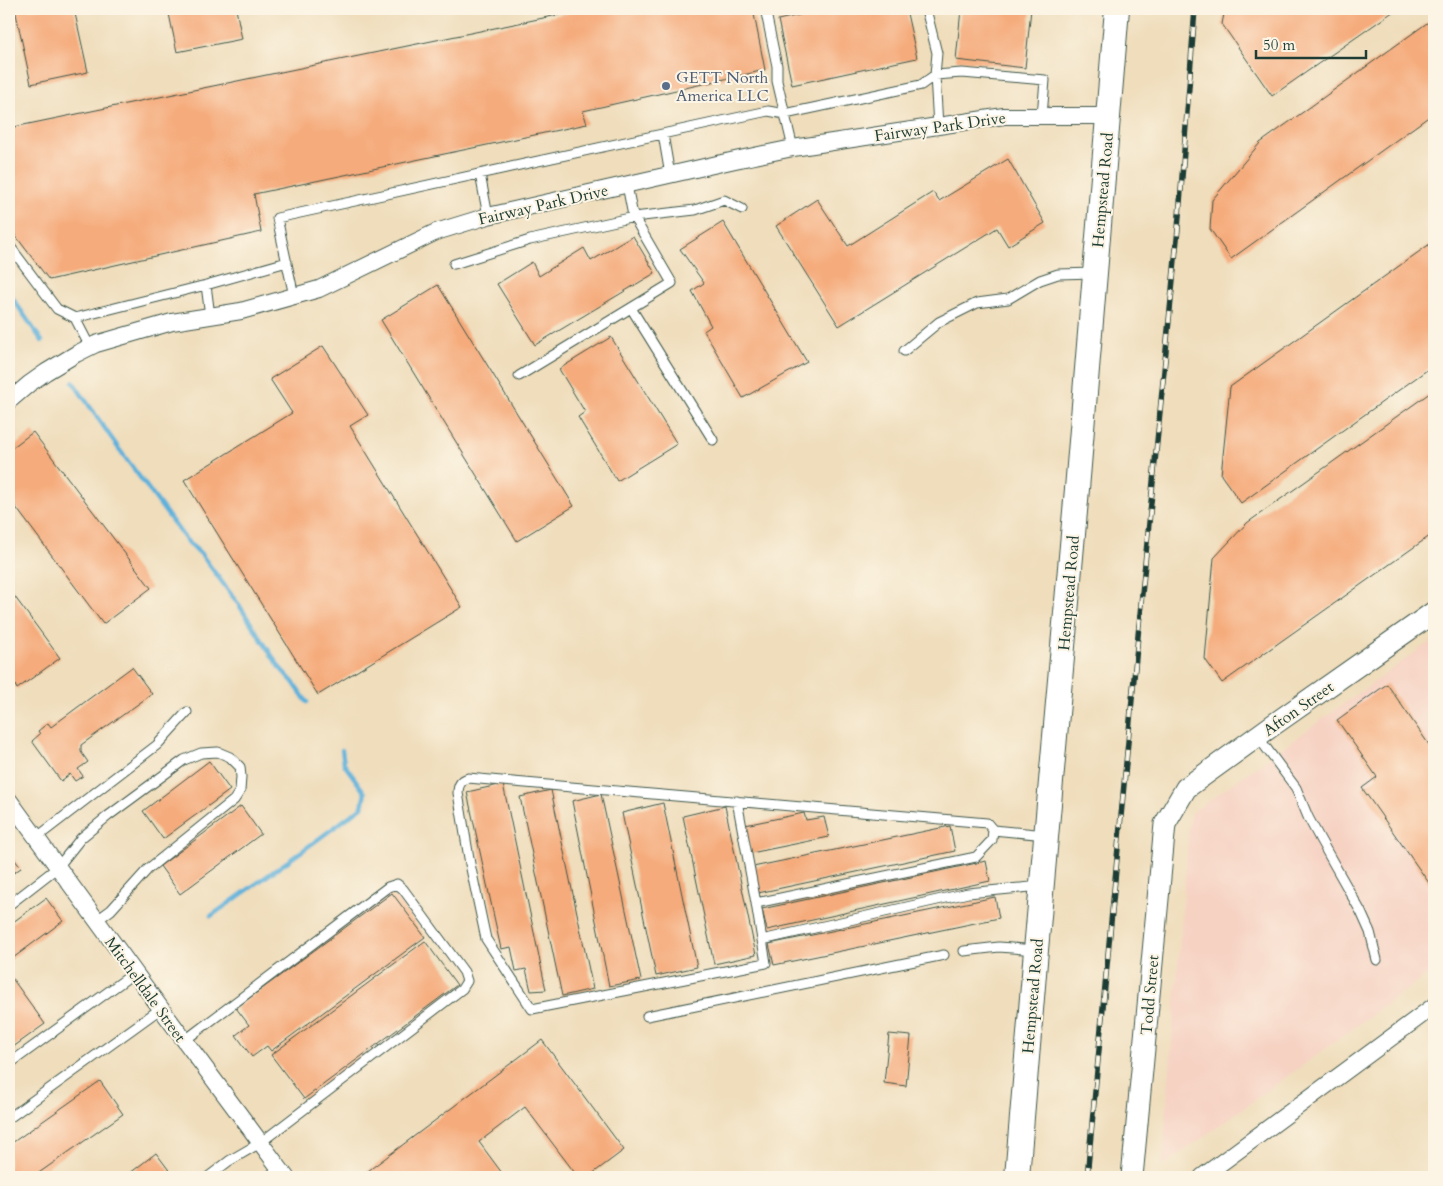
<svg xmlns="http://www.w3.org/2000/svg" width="1443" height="1186" viewBox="0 0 1443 1186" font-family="Cardo,serif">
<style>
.built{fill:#f6d2c3}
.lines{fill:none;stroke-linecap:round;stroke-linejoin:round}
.stream{stroke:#5fb1da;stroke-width:4.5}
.building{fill:#f5ab7b}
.service-casing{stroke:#3e5548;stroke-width:11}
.minor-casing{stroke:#3e5548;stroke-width:18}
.tertiary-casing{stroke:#3e5548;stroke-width:23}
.secondary-casing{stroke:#3e5548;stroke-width:26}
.service{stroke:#fff;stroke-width:9}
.minor{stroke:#fff;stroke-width:16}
.tertiary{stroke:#fff;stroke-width:21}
.secondary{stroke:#fff;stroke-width:24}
.rail-casing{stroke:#1f3d34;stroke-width:5.5}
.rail{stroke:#fcf5e5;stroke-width:4;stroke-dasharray:11;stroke-linecap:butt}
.service-dot{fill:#5c6f8a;stroke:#fcf5e5;stroke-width:2}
.labels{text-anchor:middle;stroke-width:4;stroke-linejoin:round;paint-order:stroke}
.service-label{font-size:16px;fill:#4e5e75;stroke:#fcf5e5;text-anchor:start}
.street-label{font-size:16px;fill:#1f3d34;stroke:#fcf5e5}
</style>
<rect width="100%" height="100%" fill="#fcf5e5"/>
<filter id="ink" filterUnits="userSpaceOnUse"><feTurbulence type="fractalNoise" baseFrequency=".02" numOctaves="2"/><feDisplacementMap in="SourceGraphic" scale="10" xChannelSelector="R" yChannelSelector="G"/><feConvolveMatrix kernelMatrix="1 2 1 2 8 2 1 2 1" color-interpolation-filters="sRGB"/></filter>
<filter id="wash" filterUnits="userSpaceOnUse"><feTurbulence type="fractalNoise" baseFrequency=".0096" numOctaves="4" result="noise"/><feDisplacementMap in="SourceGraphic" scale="20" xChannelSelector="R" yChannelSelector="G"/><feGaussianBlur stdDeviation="1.12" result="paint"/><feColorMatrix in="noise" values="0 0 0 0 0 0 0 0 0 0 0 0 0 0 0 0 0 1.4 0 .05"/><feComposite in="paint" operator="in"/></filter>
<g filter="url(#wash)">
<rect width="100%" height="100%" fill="#efddbb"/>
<!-- built -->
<path class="built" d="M 1434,639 L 1434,970 L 1162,1167 L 1190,814 Z"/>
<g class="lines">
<!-- stream -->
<path class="stream" d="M 9,293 L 42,341
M 73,382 L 119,449 L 186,540 L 201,554 L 239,605 L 280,668 L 293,682 L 307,702
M 211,916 L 298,854 L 362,807 L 365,793 L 344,764 L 342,750"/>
</g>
<g id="blocks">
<!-- building -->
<path class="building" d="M 15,9 L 74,9 L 88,72 L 31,84 Z
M 168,9 L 236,9 L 242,39 L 177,52 Z
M 587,9 L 753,9 L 765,70 L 583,111 L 587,124 L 254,194 L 261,232 L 49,280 L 9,227 L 9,128 Z
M 825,9 L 906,9 L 917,58 L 792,85 L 778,20 Z
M 961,9 L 1031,9 L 1025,68 L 956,60 Z
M 1225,9 L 1397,9 L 1272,96 L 1222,24 Z
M 1434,18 L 1434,113 L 1231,259 L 1210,229 L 1212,200 L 1260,143 Z
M 1008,159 L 1045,223 L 1008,246 L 997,228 L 839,326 L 776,226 L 817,199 L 848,246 L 933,192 L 939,201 Z
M 723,222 L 807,362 L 743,398 L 704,331 L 711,326 L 692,291 L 704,283 L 680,249 Z
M 633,236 L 655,273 L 535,345 L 497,284 L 532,262 L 539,276 L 584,248 L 591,261 Z
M 1434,241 L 1434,365 L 1241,503 L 1221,475 L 1230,387 Z
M 438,285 L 574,506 L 517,541 L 381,320 Z
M 611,337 L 677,444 L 617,481 L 578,417 L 585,412 L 559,369 Z
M 323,346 L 368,415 L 350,426 L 462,607 L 318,695 L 184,480 L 292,413 L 270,379 Z
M 1434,390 L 1434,533 L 1222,683 L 1205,659 L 1214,558 L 1247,523 Z
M 33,432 L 151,588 L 103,624 L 9,498 L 9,450 Z
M 9,589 L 60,658 L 17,689 L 15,685 L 9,689 Z
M 132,667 L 152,694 L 81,745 L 81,752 L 88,762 L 78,769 L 83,776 L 75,781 L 70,774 L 61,781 L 32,741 L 40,734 L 38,731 L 48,723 L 51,727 Z
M 1387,684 L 1434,752 L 1434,890 L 1362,788 L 1377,777 L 1337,720 Z
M 209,761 L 230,790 L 163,839 L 143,811 Z
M 503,784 L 546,990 L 531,991 L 526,969 L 516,971 L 511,947 L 501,949 L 467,792 Z
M 551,790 L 593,989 L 562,996 L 520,797 Z
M 601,794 L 641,980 L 609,986 L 572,801 Z
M 663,803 L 697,967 L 656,976 L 622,813 Z
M 241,806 L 261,834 L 180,894 L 160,866 Z
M 725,806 L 756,955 L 714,964 L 683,816 Z
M 804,813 L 806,820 L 824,817 L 829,837 L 751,853 L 745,825 Z
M 950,826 L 955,851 L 758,893 L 753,867 Z
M 9,852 L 21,868 L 9,876 Z
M 986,861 L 990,881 L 767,930 L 762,909 Z
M 392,893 L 425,937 L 271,1051 L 267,1046 L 252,1057 L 236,1035 L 249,1025 L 236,1008 Z
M 995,897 L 999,918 L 774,965 L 769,944 Z
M 46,898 L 63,921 L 9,961 L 9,925 Z
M 425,941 L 457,985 L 304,1099 L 271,1055 Z
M 9,974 L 45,1024 L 9,1050 Z
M 889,1034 L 911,1036 L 906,1086 L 884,1083 Z
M 542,1040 L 624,1150 L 588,1177 L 578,1177 L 525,1107 L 479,1142 L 505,1177 L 360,1177 Z
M 100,1081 L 123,1114 L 33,1177 L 9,1177 L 9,1145 Z
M 156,1153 L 174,1177 L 125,1177 Z"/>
</g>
</g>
<g filter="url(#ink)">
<use href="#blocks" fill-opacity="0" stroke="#3e5548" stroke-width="1"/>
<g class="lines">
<defs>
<path id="service" d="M 771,9 L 766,13 L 777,66 L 777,81 L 793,148
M 938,126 L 935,75 L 962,73 L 1045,80 L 1042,116
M 663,134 L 670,175
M 480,174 L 488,216
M 9,245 L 57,309 L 75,318 L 90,347
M 454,264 L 530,240 L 634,217 L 695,210 L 724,200 L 742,209
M 206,285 L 210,316
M 294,296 L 277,218 L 768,111 L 785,114 L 921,85 L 935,75 L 937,53 L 926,9
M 631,308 L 713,440
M 75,318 L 206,285 L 287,262
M 904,351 L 939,322 L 977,303 L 1008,299 L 1040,280 L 1058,274 L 1095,273
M 519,376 L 672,283 L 633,216 L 627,185
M 1258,737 L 1296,788 L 1308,817 L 1321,841 L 1361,912 L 1370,932 L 1377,960
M 737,801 L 756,903 L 976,857 L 992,840 L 993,830
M 36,838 L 157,745 L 187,712
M 1041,886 L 968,893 L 762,940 L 766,963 L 532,1009 L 486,939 L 470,864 L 458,793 C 458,785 461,780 468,778 L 987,823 L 993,830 L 1046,835
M 756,903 L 762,940
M 9,905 L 58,867 L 81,838 L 108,816 L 184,760 L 201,753 L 218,752 L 230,757 L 240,767 L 241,777 L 240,791 L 234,800 L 148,869 L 111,910 L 96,921
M 964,951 L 999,947 L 1036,950
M 647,1016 L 944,955
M 184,1041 L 388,887 L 397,884 L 403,889 L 464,972 L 467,981 L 462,989 L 260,1143 L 229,1161 L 208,1177
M 9,1064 L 134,973
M 9,1118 L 160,1009
M 268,1177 L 279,1168"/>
<path id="minor" d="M 9,401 L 29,384 L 46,372 L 76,354 L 96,344 L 172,322 L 241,311 L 319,289 L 436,232 L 488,216 L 735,160 L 793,148 L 1004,116 L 1109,116
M 9,800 L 162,1010 L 286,1177
M 1202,1177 L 1434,1006"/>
<path id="tertiary" d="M 1132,1177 L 1165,824 L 1186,788 L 1273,725 L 1434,612"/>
<path id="secondary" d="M 1017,1177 L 1036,950 L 1077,489 L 1117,9"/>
</defs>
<!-- service casing -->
<use href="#service" class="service-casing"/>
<!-- minor casing -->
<use href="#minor" class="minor-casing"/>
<!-- tertiary casing -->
<use href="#tertiary" class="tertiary-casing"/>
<!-- secondary casing -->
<use href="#secondary" class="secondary-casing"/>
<!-- service -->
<use href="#service" class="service"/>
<!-- minor -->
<use href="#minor" class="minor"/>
<!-- tertiary -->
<use href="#tertiary" class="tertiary"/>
<!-- secondary -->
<use href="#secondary" class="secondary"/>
<defs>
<path id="rail" d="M 1087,1177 L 1141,604 L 1178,229 L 1195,9"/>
</defs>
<!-- rail casing -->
<use href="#rail" class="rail-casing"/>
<!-- rail -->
<use href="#rail" class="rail"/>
</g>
</g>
<!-- markers -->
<circle class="service-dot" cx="666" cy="86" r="5"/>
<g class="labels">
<!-- service labels -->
<g class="service-label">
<text x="676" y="83">GETT North<tspan x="676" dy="18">America LLC</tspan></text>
</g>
<!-- street labels -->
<g class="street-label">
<text transform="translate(940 126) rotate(-8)" y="6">Fairway Park Drive</text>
<text transform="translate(1102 190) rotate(-85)" y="6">Hempstead Road</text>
<text transform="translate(543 204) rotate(-13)" y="6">Fairway Park Drive</text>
<text transform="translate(1068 593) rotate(-85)" y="6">Hempstead Road</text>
<text transform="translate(1298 708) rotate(-35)" y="6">Afton Street</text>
<text transform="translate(146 989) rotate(54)" y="6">Mitchelldale Street</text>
<text transform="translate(1149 995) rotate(-85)" y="6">Todd Street</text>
<text transform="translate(1032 996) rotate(-85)" y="6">Hempstead Road</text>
</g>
</g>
<!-- margin -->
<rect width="1443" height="1186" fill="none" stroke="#fcf5e5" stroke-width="30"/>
<!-- scale -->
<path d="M1256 50v8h110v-8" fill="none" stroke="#1f3d34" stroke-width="2.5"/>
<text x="1263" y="50" font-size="15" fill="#1f3d34" stroke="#fcf5e5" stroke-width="4" paint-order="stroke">50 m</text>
</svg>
